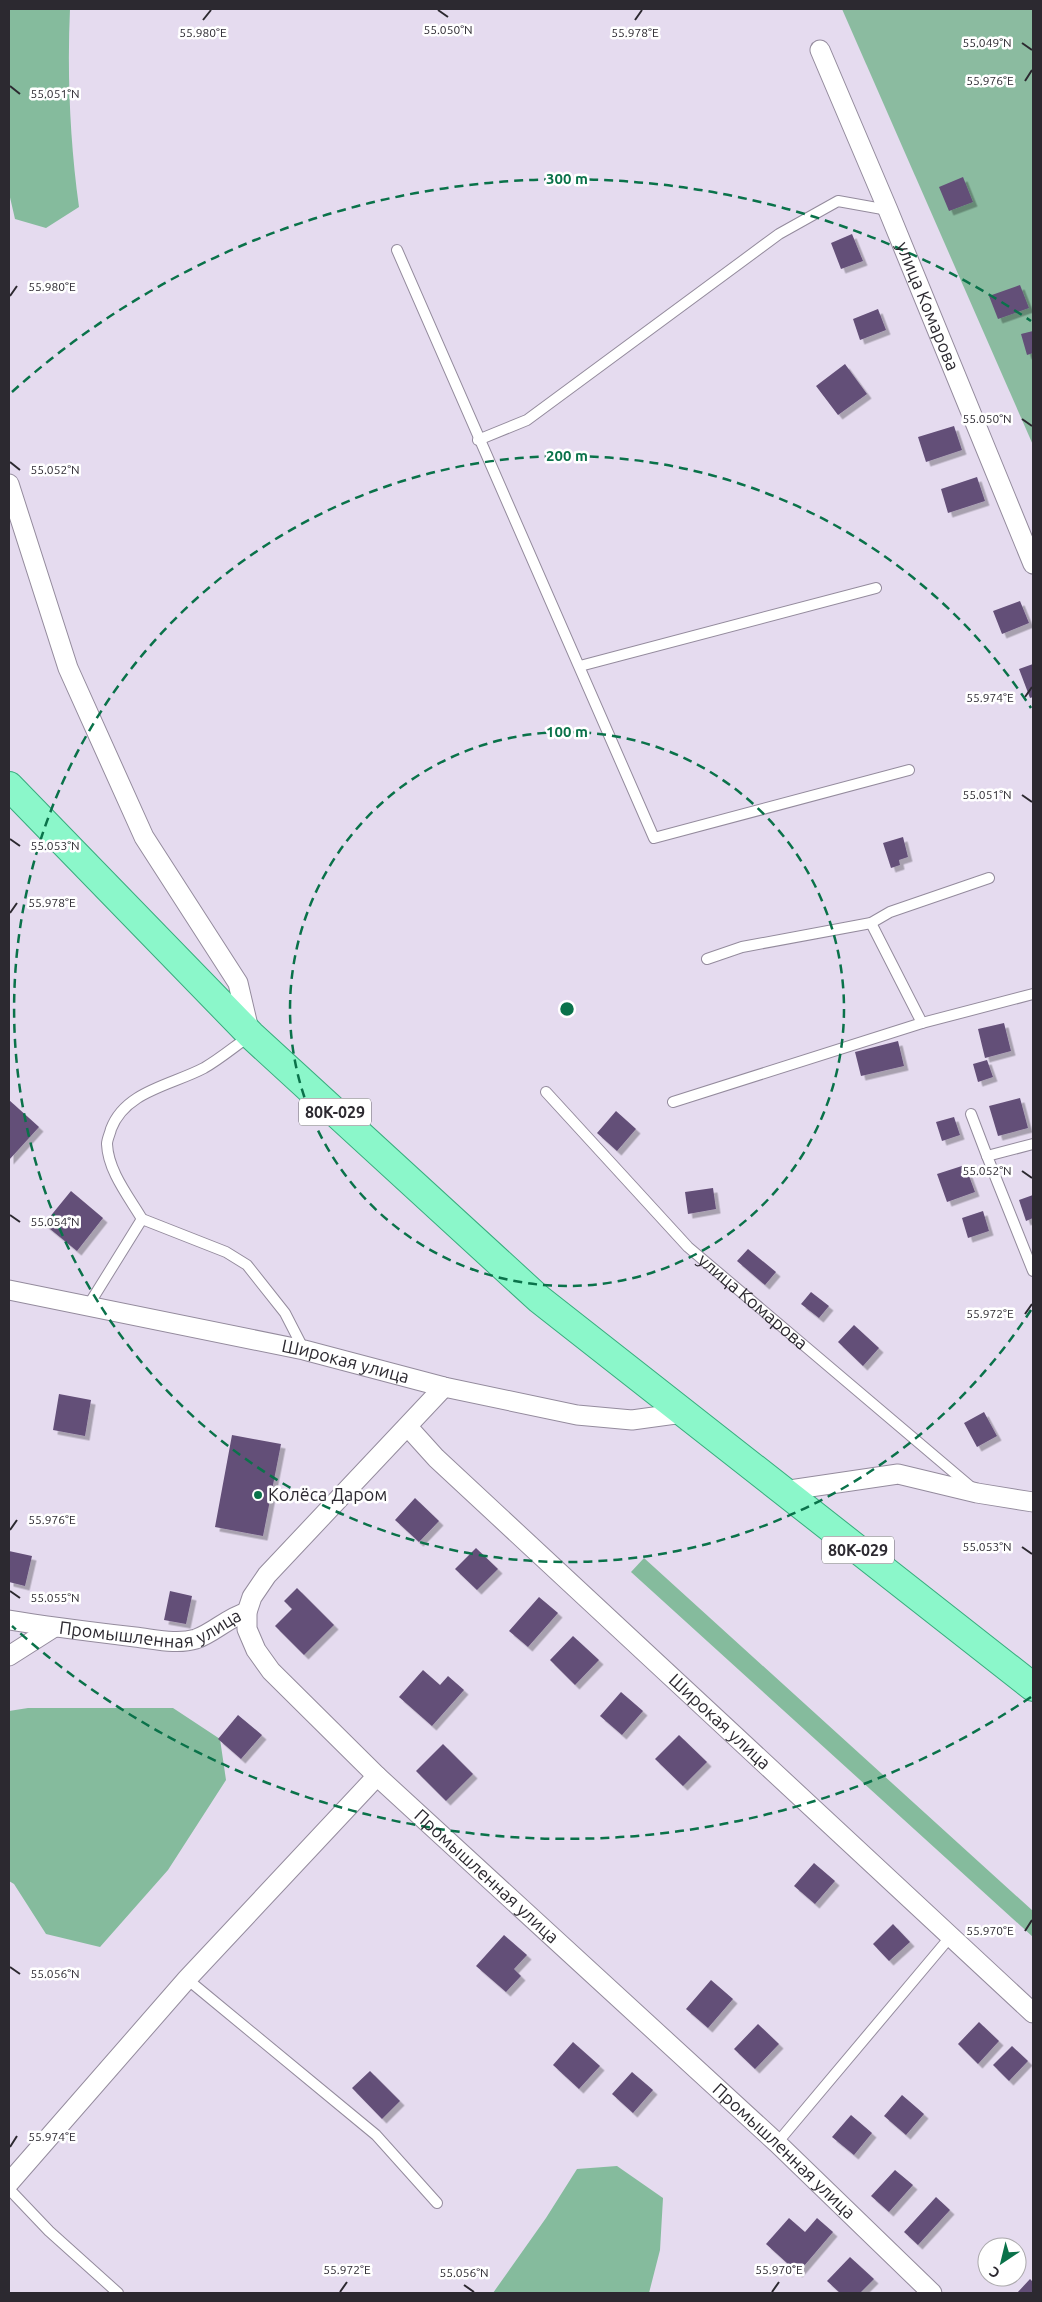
<svg xmlns="http://www.w3.org/2000/svg" width="1042" height="2302" viewBox="0 0 1042 2302" font-family="Ubuntu,sans-serif">
<style>
.green{fill:#8bbba0}
.forest{fill:#85bb9d}
.building{fill:#644f78;filter:url(#shadow)}
.lines{fill:none;stroke-linecap:round;stroke-linejoin:round}
.lane-casing{stroke:#948b9d;stroke-width:12}
.street-casing{stroke:#948b9d;stroke-width:21}
.primary-casing{stroke:#37ac7d;stroke-width:30}
.lane{stroke:#fff;stroke-width:10}
.street{stroke:#fff;stroke-width:19}
.primary{stroke:#8bf7ca;stroke-width:28}
.ticks{fill:none;stroke:#2c2930;stroke-width:2}
.ring{fill:none;stroke:#0a724a;stroke-width:2.5;stroke-dasharray:9 6}
.poi-dot{fill:#0a724a;stroke:#fff;stroke-width:2}
.labels{text-anchor:middle;stroke-width:5;stroke-linejoin:round;paint-order:stroke}
.shield{fill:#fff;stroke:#6b696e;stroke-width:1}
.shield-label{font-size:16px;font-weight:bold;fill:#2c2930}
.street-label{font-size:18px;fill:#2c2930;stroke:#fff}
.poi-label{font-size:18px;fill:#2c2930;stroke:#fff;text-anchor:start}
.ticks-label{font-size:12px;text-anchor:middle;fill:#2c2930;stroke:#fff;stroke-width:5;stroke-linejoin:round;paint-order:stroke}
.centre{fill:#0a724a;stroke:#fff;stroke-width:2.5}
.ring-label{font-size:15px;text-anchor:middle;font-weight:bold;fill:#0a724a;stroke:#fff;stroke-width:5;stroke-linejoin:round;paint-order:stroke}
</style>
<defs>
<filter id="shadow"><feDropShadow dx="4.5" dy="4.5" stdDeviation="0" flood-color="#0004"/></filter>
</defs>
<rect width="100%" height="100%" fill="#e5dbef"/>
<!-- green -->
<path class="green" d="M 842,9 L 1033,9 L 1033,445 Z"/>
<!-- forest -->
<path class="forest" d="M 9,9 L 70,9 C 67,74 70,142 79,207 L 46,228 L 15,219 L 9,193 Z
M 644,1558 L 1033,1911 L 1033,1937 L 631,1572 Z
M 28,1708 L 173,1708 L 220,1739 L 226,1780 L 168,1870 L 100,1947 L 46,1934 L 14,1884 L 9,1881 L 9,1711 Z
M 617,2166 L 663,2198 L 660,2250 L 649,2293 L 493,2293 L 546,2218 L 577,2169 Z"/>
<!-- building -->
<path class="building" d="M 963,177 L 973,202 L 949,211 L 939,187 Z
M 852,234 L 863,261 L 841,269 L 831,243 Z
M 1020,285 L 1029,308 L 998,319 L 989,296 Z
M 878,309 L 886,330 L 860,340 L 853,319 Z
M 1033,331 L 1033,353 L 1027,355 L 1021,334 Z
M 845,364 L 867,394 L 838,415 L 816,386 Z
M 954,426 L 962,450 L 926,462 L 918,437 Z
M 977,477 L 985,501 L 948,513 L 941,489 Z
M 1020,601 L 1029,623 L 1002,634 L 993,611 Z
M 1033,664 L 1033,697 L 1030,698 L 1019,669 Z
M 903,837 L 908,857 L 899,860 L 900,865 L 891,868 L 883,843 Z
M 1004,1023 L 1011,1051 L 985,1058 L 978,1029 Z
M 898,1041 L 904,1066 L 861,1076 L 855,1052 Z
M 987,1060 L 993,1077 L 978,1082 L 973,1064 Z
M 1020,1098 L 1028,1128 L 998,1136 L 989,1106 Z
M 9,1100 L 39,1127 L 9,1160 Z
M 616,1111 L 636,1129 L 617,1151 L 597,1133 Z
M 954,1117 L 960,1135 L 942,1141 L 936,1122 Z
M 965,1165 L 975,1192 L 947,1202 L 937,1174 Z
M 713,1188 L 716,1209 L 688,1214 L 685,1192 Z
M 71,1191 L 103,1218 L 77,1251 L 44,1224 Z
M 1033,1195 L 1033,1218 L 1026,1221 L 1019,1200 Z
M 983,1211 L 989,1231 L 968,1238 L 962,1218 Z
M 748,1249 L 776,1272 L 765,1285 L 737,1261 Z
M 811,1292 L 829,1306 L 819,1318 L 801,1304 Z
M 854,1325 L 879,1348 L 863,1366 L 838,1342 Z
M 59,1394 L 91,1400 L 85,1436 L 53,1430 Z
M 984,1412 L 997,1436 L 977,1447 L 964,1423 Z
M 232,1435 L 281,1444 L 263,1536 L 215,1527 Z
M 415,1498 L 439,1521 L 419,1542 L 395,1520 Z
M 476,1548 L 498,1569 L 477,1590 L 455,1569 Z
M 9,1551 L 32,1556 L 25,1586 L 9,1582 Z
M 297,1588 L 334,1625 L 304,1655 L 275,1626 L 292,1609 L 284,1601 Z
M 170,1591 L 192,1596 L 186,1624 L 164,1620 Z
M 539,1597 L 558,1613 L 528,1647 L 509,1631 Z
M 573,1636 L 599,1660 L 575,1685 L 550,1660 Z
M 423,1670 L 440,1685 L 448,1676 L 464,1690 L 432,1726 L 399,1697 Z
M 621,1692 L 643,1711 L 622,1735 L 600,1716 Z
M 238,1715 L 262,1735 L 241,1759 L 218,1739 Z
M 679,1735 L 707,1762 L 683,1786 L 655,1759 Z
M 443,1744 L 473,1774 L 446,1801 L 416,1771 Z
M 814,1863 L 835,1881 L 815,1904 L 794,1886 Z
M 893,1924 L 910,1942 L 889,1961 L 873,1944 Z
M 504,1935 L 527,1955 L 514,1969 L 521,1976 L 506,1992 L 476,1966 Z
M 711,1980 L 733,1999 L 708,2028 L 686,2009 Z
M 979,2022 L 999,2041 L 978,2064 L 958,2044 Z
M 758,2024 L 779,2044 L 755,2069 L 734,2049 Z
M 573,2042 L 600,2066 L 579,2089 L 553,2065 Z
M 1012,2046 L 1028,2061 L 1009,2081 L 993,2065 Z
M 370,2071 L 400,2101 L 382,2119 L 352,2088 Z
M 632,2072 L 653,2090 L 633,2113 L 612,2094 Z
M 902,2095 L 924,2114 L 906,2135 L 884,2116 Z
M 851,2115 L 872,2133 L 854,2155 L 832,2137 Z
M 895,2170 L 913,2185 L 889,2212 L 871,2196 Z
M 936,2197 L 950,2210 L 918,2245 L 904,2232 Z
M 789,2218 L 805,2232 L 817,2218 L 833,2232 L 798,2273 L 766,2244 Z
M 850,2257 L 874,2279 L 860,2293 L 840,2293 L 827,2281 Z
M 1030,2279 L 1033,2282 L 1033,2293 L 1017,2293 Z"/>
<g class="lines">
<defs>
<g id="lane">
<path d="M 397,250 L 654,838 L 909,770"/>
<path d="M 478,440 L 527,420 L 779,234 L 838,201 L 888,210"/>
<path d="M 580,666 L 876,588"/>
<path d="M 871,923 L 922,1023"/>
<path d="M 707,959 L 742,947 L 871,923 L 890,912 L 989,878"/>
<path id="s1" d="M 546,1092 L 688,1247 L 971,1487"/>
<path d="M 673,1102 L 922,1023 L 1033,994"/>
<path d="M 971,1114 L 987,1156"/>
<path d="M 1033,1144 L 987,1156 L 1033,1271"/>
<path d="M 142,1219 L 226,1252 L 247,1265 L 285,1313 L 304,1350"/>
<path d="M 88,1306 L 142,1219 C 129,1197 108,1171 107,1144 C 107,1139 110,1134 111,1129 C 125,1091 172,1085 204,1068 C 220,1059 235,1046 251,1035"/>
<path d="M 187,1979 L 376,2135 L 437,2203"/>
<path d="M 777,2143 L 951,1936"/>
<path d="M 9,2189 L 49,2231 L 118,2293"/>
</g>
<g id="street">
<path id="s2" d="M 820,50 L 888,210 L 1033,564"/>
<path d="M 9,484 L 68,668 L 144,837 L 238,983 L 250,1034"/>
<path id="s3" d="M 9,1290 L 304,1350 L 444,1387 L 577,1415 L 632,1420 L 683,1413"/>
<path id="s4" d="M 444,1387 L 267,1575 L 252,1597 L 247,1612 L 247,1629 L 256,1650 L 271,1671 L 377,1776 L 777,2143 L 932,2293"/>
<path id="s5" d="M 408,1427 L 436,1458 L 1033,2013"/>
<path d="M 783,1491 L 898,1474 L 977,1493 L 1033,1502"/>
<path id="s6" d="M 9,1620 C 51,1627 93,1632 135,1637 C 154,1639 177,1645 196,1639 C 215,1632 227,1618 247,1612"/>
<path d="M 9,1656 L 53,1628"/>
<path d="M 9,2183 L 187,1979 L 377,1776"/>
</g>
<path id="primary" d="M 9,786 L 251,1035 L 539,1299 L 1033,1687"/>
</defs>
<!-- lane casing -->
<use href="#lane" class="lane-casing"/>
<!-- street casing -->
<use href="#street" class="street-casing"/>
<!-- primary casing -->
<use href="#primary" class="primary-casing"/>
<!-- lane -->
<use href="#lane" class="lane"/>
<!-- street -->
<use href="#street" class="street"/>
<!-- primary -->
<use href="#primary" class="primary"/>
</g>
<!-- ticks -->
<path class="ticks" d="M 438,10 L 448,17M 203,20 L 211,10M 635,20 L 642,10M 1022,43 L 1032,50M 1025,81 L 1032,70M 10,86 L 20,94M 10,296 L 17,286M 1022,419 L 1032,426M 10,462 L 20,470M 1025,697 L 1032,687M 1022,795 L 1032,802M 10,839 L 20,846M 10,913 L 17,903M 1022,1171 L 1032,1178M 10,1215 L 20,1222M 1025,1314 L 1032,1304M 10,1530 L 17,1520M 1022,1547 L 1032,1554M 10,1591 L 20,1598M 1025,1931 L 1032,1920M 10,1967 L 20,1974M 10,2147 L 17,2136M 464,2285 L 474,2292M 340,2292 L 347,2282M 772,2292 L 779,2282"/>
<!-- distance rings -->
<g class="ring">
<circle cx="567" cy="1009" r="277"/>
<path d="M1031 1310A553 553 0 1 1 1031 708"/>
<path d="M1031 1697A830 830 0 0 1 12 1626M12 392A830 830 0 0 1 1031 321"/>
</g>
<!-- markers -->
<circle class="poi-dot" cx="258" cy="1495" r="5"/>
<g class="labels">
<!-- shield labels -->
<g class="shield">
<rect x="299" y="1098.5" width="72" height="27" rx="4"/>
<rect x="822" y="1536.5" width="72" height="27" rx="4"/>
</g>
<g class="shield-label">
<text x="335" y="1118">80К-029</text>
<text x="858" y="1556">80К-029</text>
</g>
<!-- street labels -->
<g class="street-label">
<text dy="6" stroke="none"><textPath href="#s2" startOffset="278">улица Комарова</textPath></text>
<text dy="6" stroke="none"><textPath href="#s1" startOffset="295">улица Комарова</textPath></text>
<text dy="6" stroke="none"><textPath href="#s3" startOffset="344">Широкая улица</textPath></text>
<text dy="6" stroke="none"><textPath href="#s6" startOffset="145">Промышленная улица</textPath></text>
<text dy="6" stroke="none"><textPath href="#s5" startOffset="429">Широкая улица</textPath></text>
<text dy="6" stroke="none"><textPath href="#s4" startOffset="664">Промышленная улица</textPath></text>
<text dy="6" stroke="none"><textPath href="#s4" startOffset="1069">Промышленная улица</textPath></text>
</g>
<!-- poi labels -->
<g class="poi-label">
<text x="268" y="1501">Колёса Даром</text>
</g>
</g>
<g class="ticks-label">
<text x="448" y="34">55.050°N</text>
<text x="203" y="37">55.980°E</text>
<text x="635" y="37">55.978°E</text>
<text x="987" y="47">55.049°N</text>
<text x="990" y="85">55.976°E</text>
<text x="55" y="98">55.051°N</text>
<text x="52" y="291">55.980°E</text>
<text x="987" y="423">55.050°N</text>
<text x="55" y="474">55.052°N</text>
<text x="990" y="702">55.974°E</text>
<text x="987" y="799">55.051°N</text>
<text x="55" y="850">55.053°N</text>
<text x="52" y="907">55.978°E</text>
<text x="987" y="1175">55.052°N</text>
<text x="55" y="1226">55.054°N</text>
<text x="990" y="1318">55.972°E</text>
<text x="52" y="1524">55.976°E</text>
<text x="987" y="1551">55.053°N</text>
<text x="55" y="1602">55.055°N</text>
<text x="990" y="1935">55.970°E</text>
<text x="55" y="1978">55.056°N</text>
<text x="52" y="2141">55.974°E</text>
<text x="347" y="2274">55.972°E</text>
<text x="779" y="2274">55.970°E</text>
<text x="464" y="2277">55.056°N</text>
</g>
<circle cx="567" cy="1009" r="8" class="centre"/>
<g class="ring-label">
<text x="567" y="184">300 m</text>
<text x="567" y="461">200 m</text>
<text x="567" y="737">100 m</text>
</g>
<!-- border -->
<rect width="1042" height="2302" fill="none" stroke="#2c2930" stroke-width="20"/>
<!-- north arrow -->
<g transform="translate(1002 2262) rotate(215)"><circle r="24" fill="#ffffff" stroke="#aba9ac"/>
<path d="M0-4L9 19L0 12L-9 19Z" fill="#0a724a"/>
<text y="-8" font-size="14" font-weight="bold" text-anchor="middle" fill="#2c2930">С</text>
</g>
</svg>
